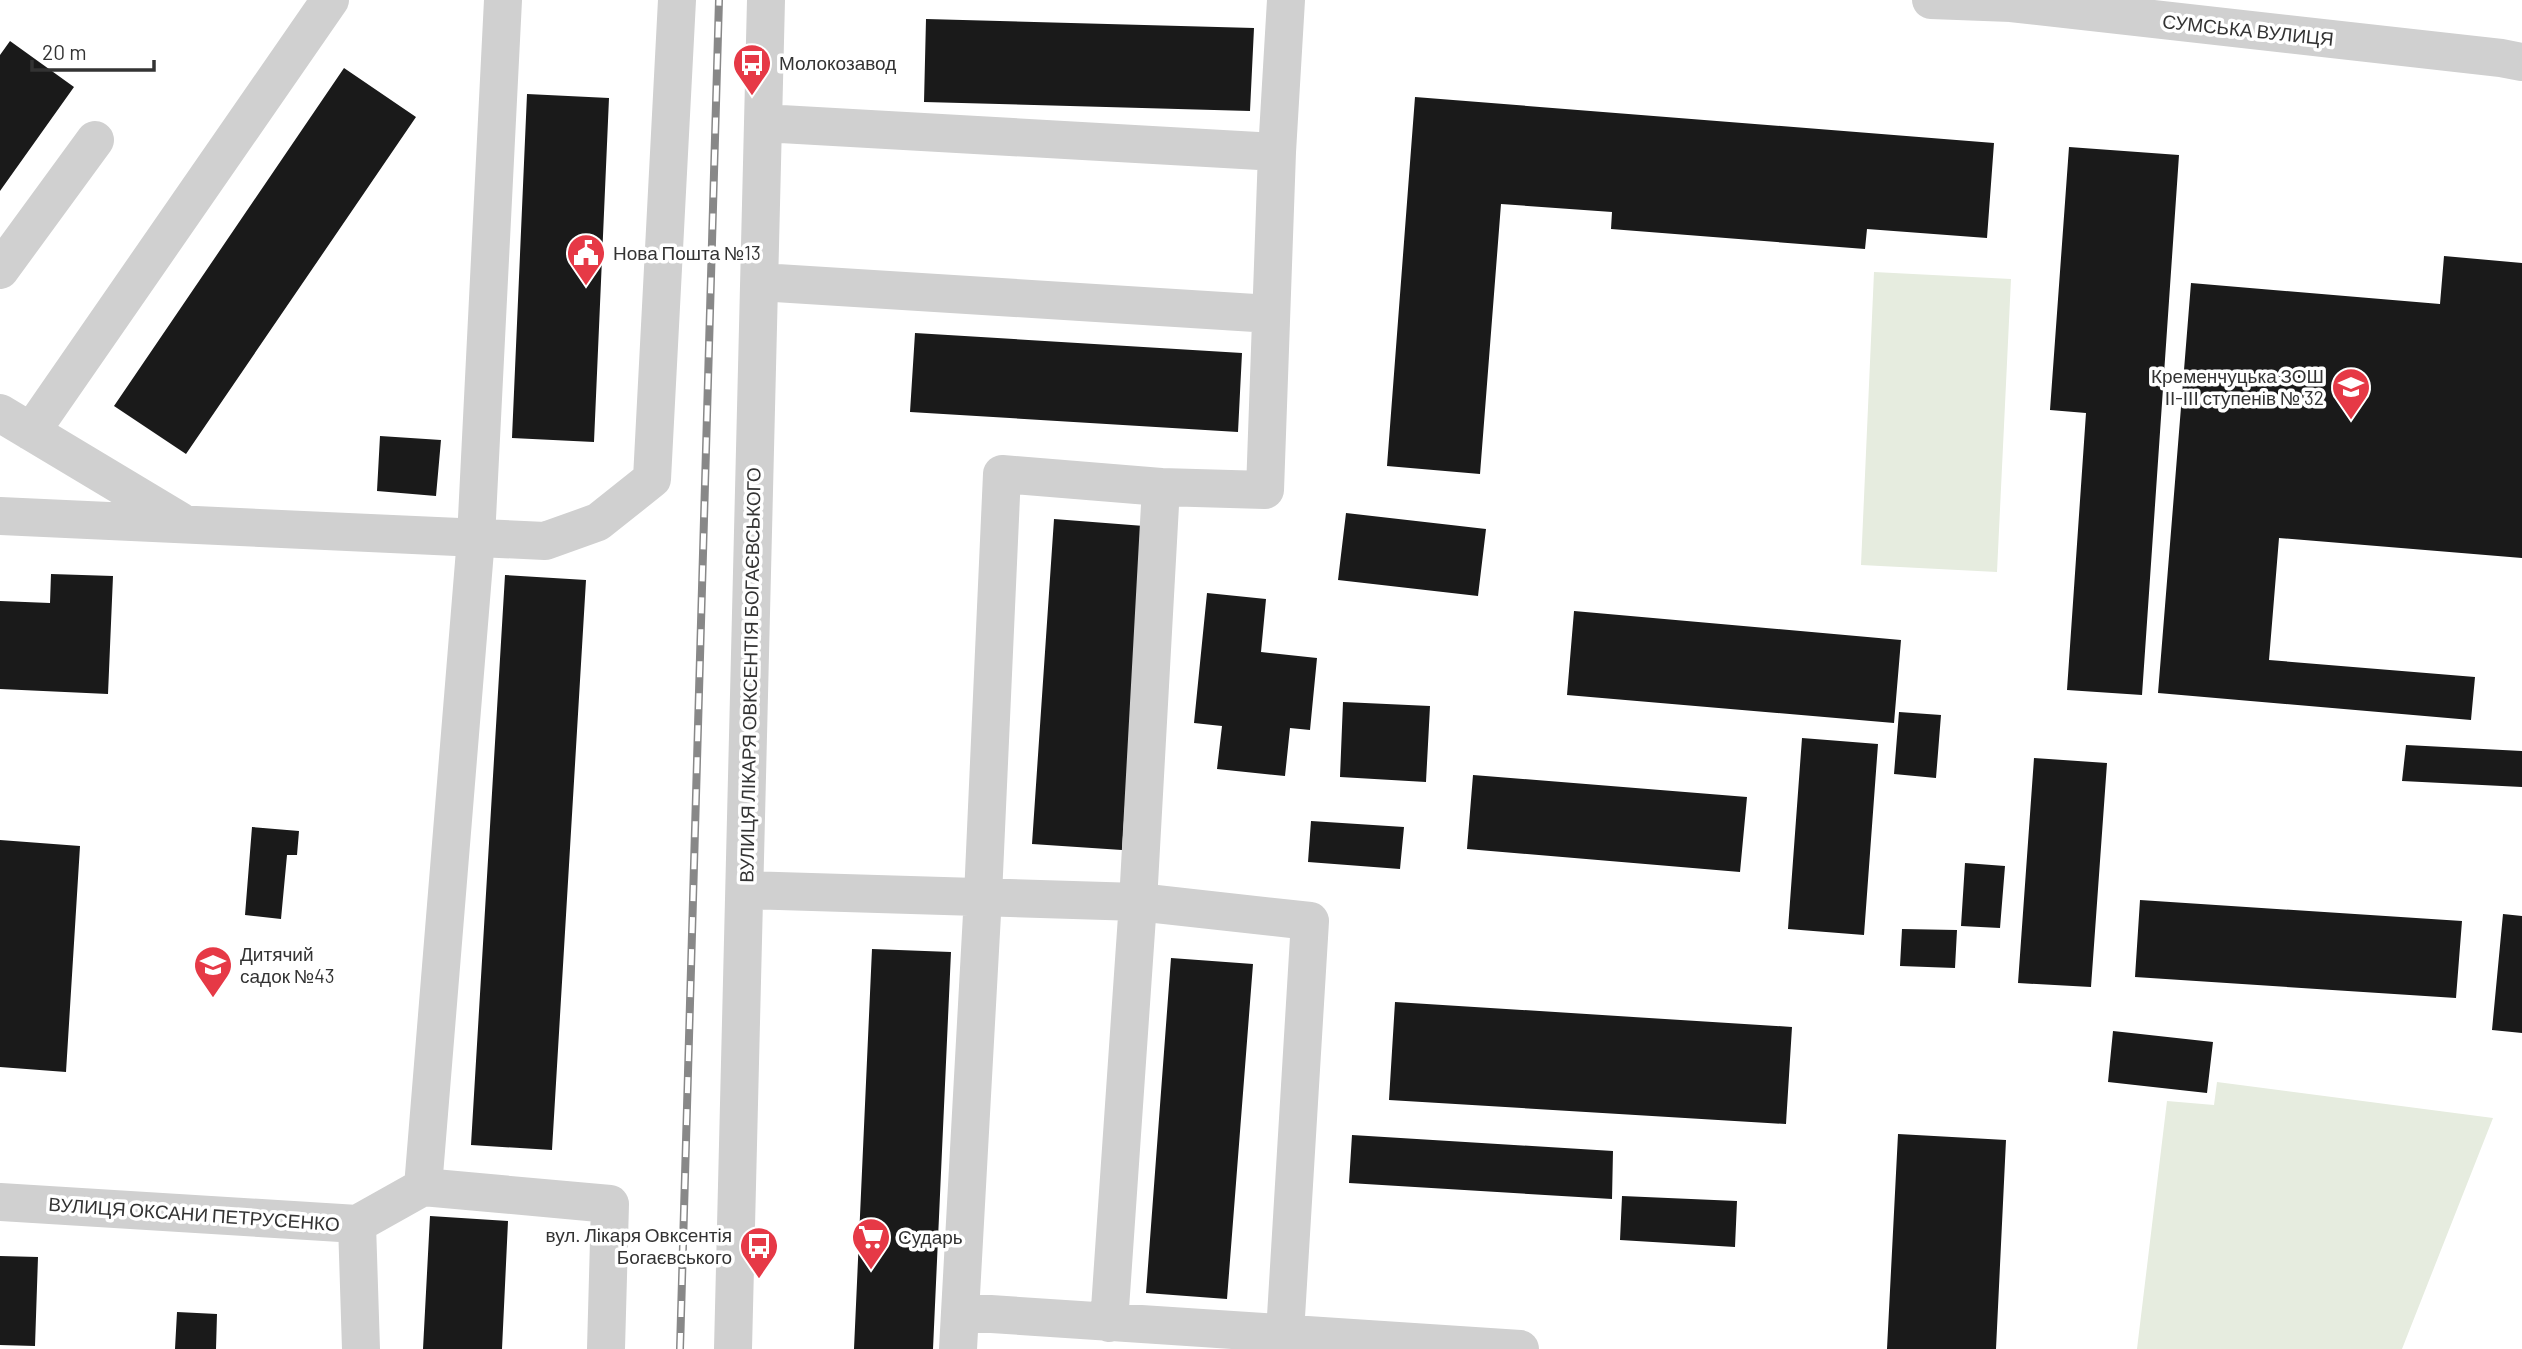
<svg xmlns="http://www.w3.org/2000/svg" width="2522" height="1349" viewBox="0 0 2522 1349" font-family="Barlow,sans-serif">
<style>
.green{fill:#e6ecdf}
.building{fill:#1a1a1a}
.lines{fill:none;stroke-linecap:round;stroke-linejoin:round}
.minor{stroke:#d0d0d0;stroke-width:38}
.rail-casing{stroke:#888;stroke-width:8}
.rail{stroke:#fff;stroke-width:5;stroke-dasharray:16;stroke-linecap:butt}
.labels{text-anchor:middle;stroke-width:7;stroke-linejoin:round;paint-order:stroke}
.street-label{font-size:19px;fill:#333;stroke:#fff}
.poi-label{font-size:19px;fill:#333;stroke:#fff;text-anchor:start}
</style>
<rect width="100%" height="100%" fill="#fff"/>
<!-- green -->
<path class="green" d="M 1874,272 L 2011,279 L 1997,572 L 1861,565 Z
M 2217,1082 L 2493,1118 L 2402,1349 L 2137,1349 L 2167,1101 L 2214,1105 Z"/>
<!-- building -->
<path class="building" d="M 926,19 L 1254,28 L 1250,111 L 924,102 Z
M 10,41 L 74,87 L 0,191 L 0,55 Z
M 344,68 L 416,117 L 186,454 L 114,406 Z
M 527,94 L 609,98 L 594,442 L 512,438 Z
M 1415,97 L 1994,143 L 1987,238 L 1867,229 L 1865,249 L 1611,229 L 1612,212 L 1501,204 L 1480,474 L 1387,466 Z
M 2069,147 L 2179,155 L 2142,695 L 2067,690 L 2086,413 L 2050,410 Z
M 2444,256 L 2522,263 L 2522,558 L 2279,538 L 2269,660 L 2475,677 L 2471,720 L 2158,693 L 2191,283 L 2440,304 Z
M 915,333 L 1242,353 L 1238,432 L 910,412 Z
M 380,436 L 441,440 L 436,496 L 377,491 Z
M 1346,513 L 1486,529 L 1478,596 L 1338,580 Z
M 1054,519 L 1144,526 L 1122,850 L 1032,844 Z
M 51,574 L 113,576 L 108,694 L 0,689 L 0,601 L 50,603 Z
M 505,575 L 586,580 L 552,1150 L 471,1145 Z
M 1207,593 L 1266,599 L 1261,652 L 1317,658 L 1310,730 L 1290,728 L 1285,776 L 1217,769 L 1222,726 L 1194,723 Z
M 1574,611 L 1901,640 L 1894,723 L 1567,695 Z
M 1343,702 L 1430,706 L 1426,782 L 1340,777 Z
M 1899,712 L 1941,715 L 1936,778 L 1894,774 Z
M 1802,738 L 1878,744 L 1864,935 L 1788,929 Z
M 2406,745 L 2522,751 L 2522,787 L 2402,781 Z
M 2034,758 L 2107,763 L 2091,987 L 2018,983 Z
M 1473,775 L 1747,797 L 1740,872 L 1467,849 Z
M 1311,821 L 1404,827 L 1400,869 L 1308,862 Z
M 252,827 L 299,831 L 297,855 L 287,855 L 281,919 L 245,915 Z
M 0,840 L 80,846 L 66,1072 L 0,1067 Z
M 1965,863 L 2005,866 L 2000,928 L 1961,926 Z
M 2140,900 L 2462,921 L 2456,998 L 2135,977 Z
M 2503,914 L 2522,916 L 2522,1033 L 2492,1030 Z
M 1902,929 L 1957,930 L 1955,968 L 1900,966 Z
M 872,949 L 951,952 L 933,1349 L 854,1349 Z
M 1171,958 L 1253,964 L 1227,1299 L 1146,1293 Z
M 1395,1002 L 1792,1027 L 1786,1124 L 1389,1100 Z
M 2113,1031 L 2213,1042 L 2207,1093 L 2108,1082 Z
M 1898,1134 L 2006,1140 L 1996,1349 L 1887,1349 Z
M 1352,1135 L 1613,1151 L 1612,1199 L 1349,1183 Z
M 1622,1196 L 1737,1201 L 1735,1247 L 1620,1240 Z
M 430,1216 L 508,1221 L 502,1349 L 423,1349 Z
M 0,1256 L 38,1257 L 35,1346 L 0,1345 Z
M 177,1312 L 217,1314 L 216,1349 L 175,1349 Z"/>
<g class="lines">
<!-- minor -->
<path class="minor" d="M 1931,0 L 2011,3 L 2501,58 L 2522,62
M 763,123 L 1277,152 L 1286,0
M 0,270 L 95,140
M 760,282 L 1271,314
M 0,413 L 180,521
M 31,432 L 330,0
M 1161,487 L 1265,490 L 1277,152
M 0,516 L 545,541 L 598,522 L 652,479 L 677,0
M 745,890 L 1138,902 L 1161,487 L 1002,474 L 983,896 L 958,1349
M 423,1187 L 476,538 L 503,0
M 0,1202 L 357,1224 L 423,1187 L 610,1204 L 606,1349
M 357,1224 L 361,1349
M 960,1312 L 1520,1349
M 1109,1323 L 1138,902 L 1310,921 L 1285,1333
M 733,1349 L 766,0"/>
<defs>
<path id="rail" d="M 680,1349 L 719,0"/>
</defs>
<!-- rail casing -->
<use href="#rail" class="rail-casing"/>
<!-- rail -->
<use href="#rail" class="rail"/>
</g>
<!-- icons -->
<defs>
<symbol id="bus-pin" viewBox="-11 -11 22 30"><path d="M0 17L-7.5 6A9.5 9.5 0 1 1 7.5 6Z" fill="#e63946" stroke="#fff"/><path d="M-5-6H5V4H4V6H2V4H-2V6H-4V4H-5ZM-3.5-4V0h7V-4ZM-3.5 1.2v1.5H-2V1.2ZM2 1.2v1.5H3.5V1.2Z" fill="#fff"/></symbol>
<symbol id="civic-pin" viewBox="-11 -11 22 30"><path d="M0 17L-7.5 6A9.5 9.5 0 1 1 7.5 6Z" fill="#e63946" stroke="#fff"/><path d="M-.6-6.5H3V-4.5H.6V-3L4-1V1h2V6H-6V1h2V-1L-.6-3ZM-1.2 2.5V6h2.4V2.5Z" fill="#fff"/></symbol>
<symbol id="school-pin" viewBox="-11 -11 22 30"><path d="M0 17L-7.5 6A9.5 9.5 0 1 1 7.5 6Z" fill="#e63946" stroke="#fff"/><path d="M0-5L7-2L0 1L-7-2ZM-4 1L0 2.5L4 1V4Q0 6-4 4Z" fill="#fff"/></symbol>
<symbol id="supermarket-pin" viewBox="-11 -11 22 30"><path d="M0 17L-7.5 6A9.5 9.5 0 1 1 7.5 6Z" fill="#e63946" stroke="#fff"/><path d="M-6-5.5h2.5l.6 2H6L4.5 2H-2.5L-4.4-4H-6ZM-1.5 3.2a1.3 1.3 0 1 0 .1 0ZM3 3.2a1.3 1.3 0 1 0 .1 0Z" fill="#fff"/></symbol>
</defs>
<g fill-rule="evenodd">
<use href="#bus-pin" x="730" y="41" width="44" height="60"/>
<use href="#civic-pin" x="564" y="231" width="44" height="60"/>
<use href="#school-pin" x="2329" y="365" width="44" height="60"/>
<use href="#school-pin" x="191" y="943" width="44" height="60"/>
<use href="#supermarket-pin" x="849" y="1215" width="44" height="60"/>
<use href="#bus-pin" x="737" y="1224" width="44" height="60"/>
</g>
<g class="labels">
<!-- street labels -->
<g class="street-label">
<text transform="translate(2248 30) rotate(6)" y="7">СУМСЬКА ВУЛИЦЯ</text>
<text transform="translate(750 675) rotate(-89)" y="7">ВУЛИЦЯ ЛІКАРЯ ОВКСЕНТІЯ БОГАЄВСЬКОГО</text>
<text transform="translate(194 1214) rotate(4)" y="7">ВУЛИЦЯ ОКСАНИ ПЕТРУСЕНКО</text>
</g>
<!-- poi labels -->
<g class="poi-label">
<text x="779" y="70">Молокозавод</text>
<text x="613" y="260">Нова Пошта №13</text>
<text x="2324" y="383" text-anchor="end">Кременчуцька ЗОШ<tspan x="2324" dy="22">ІІ-ІІІ ступенів № 32</tspan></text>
<text x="240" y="961">Дитячий<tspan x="240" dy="22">садок №43</tspan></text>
<text x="732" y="1242" text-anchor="end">вул. Лікаря Овксентія<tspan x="732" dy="22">Богаєвського</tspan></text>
<text x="898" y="1244">Сударь</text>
</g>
</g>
<!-- scale -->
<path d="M32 60v10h122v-10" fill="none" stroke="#333333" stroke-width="3.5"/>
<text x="42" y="60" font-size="21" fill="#333333" stroke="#ffffff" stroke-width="5" paint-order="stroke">20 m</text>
</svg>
